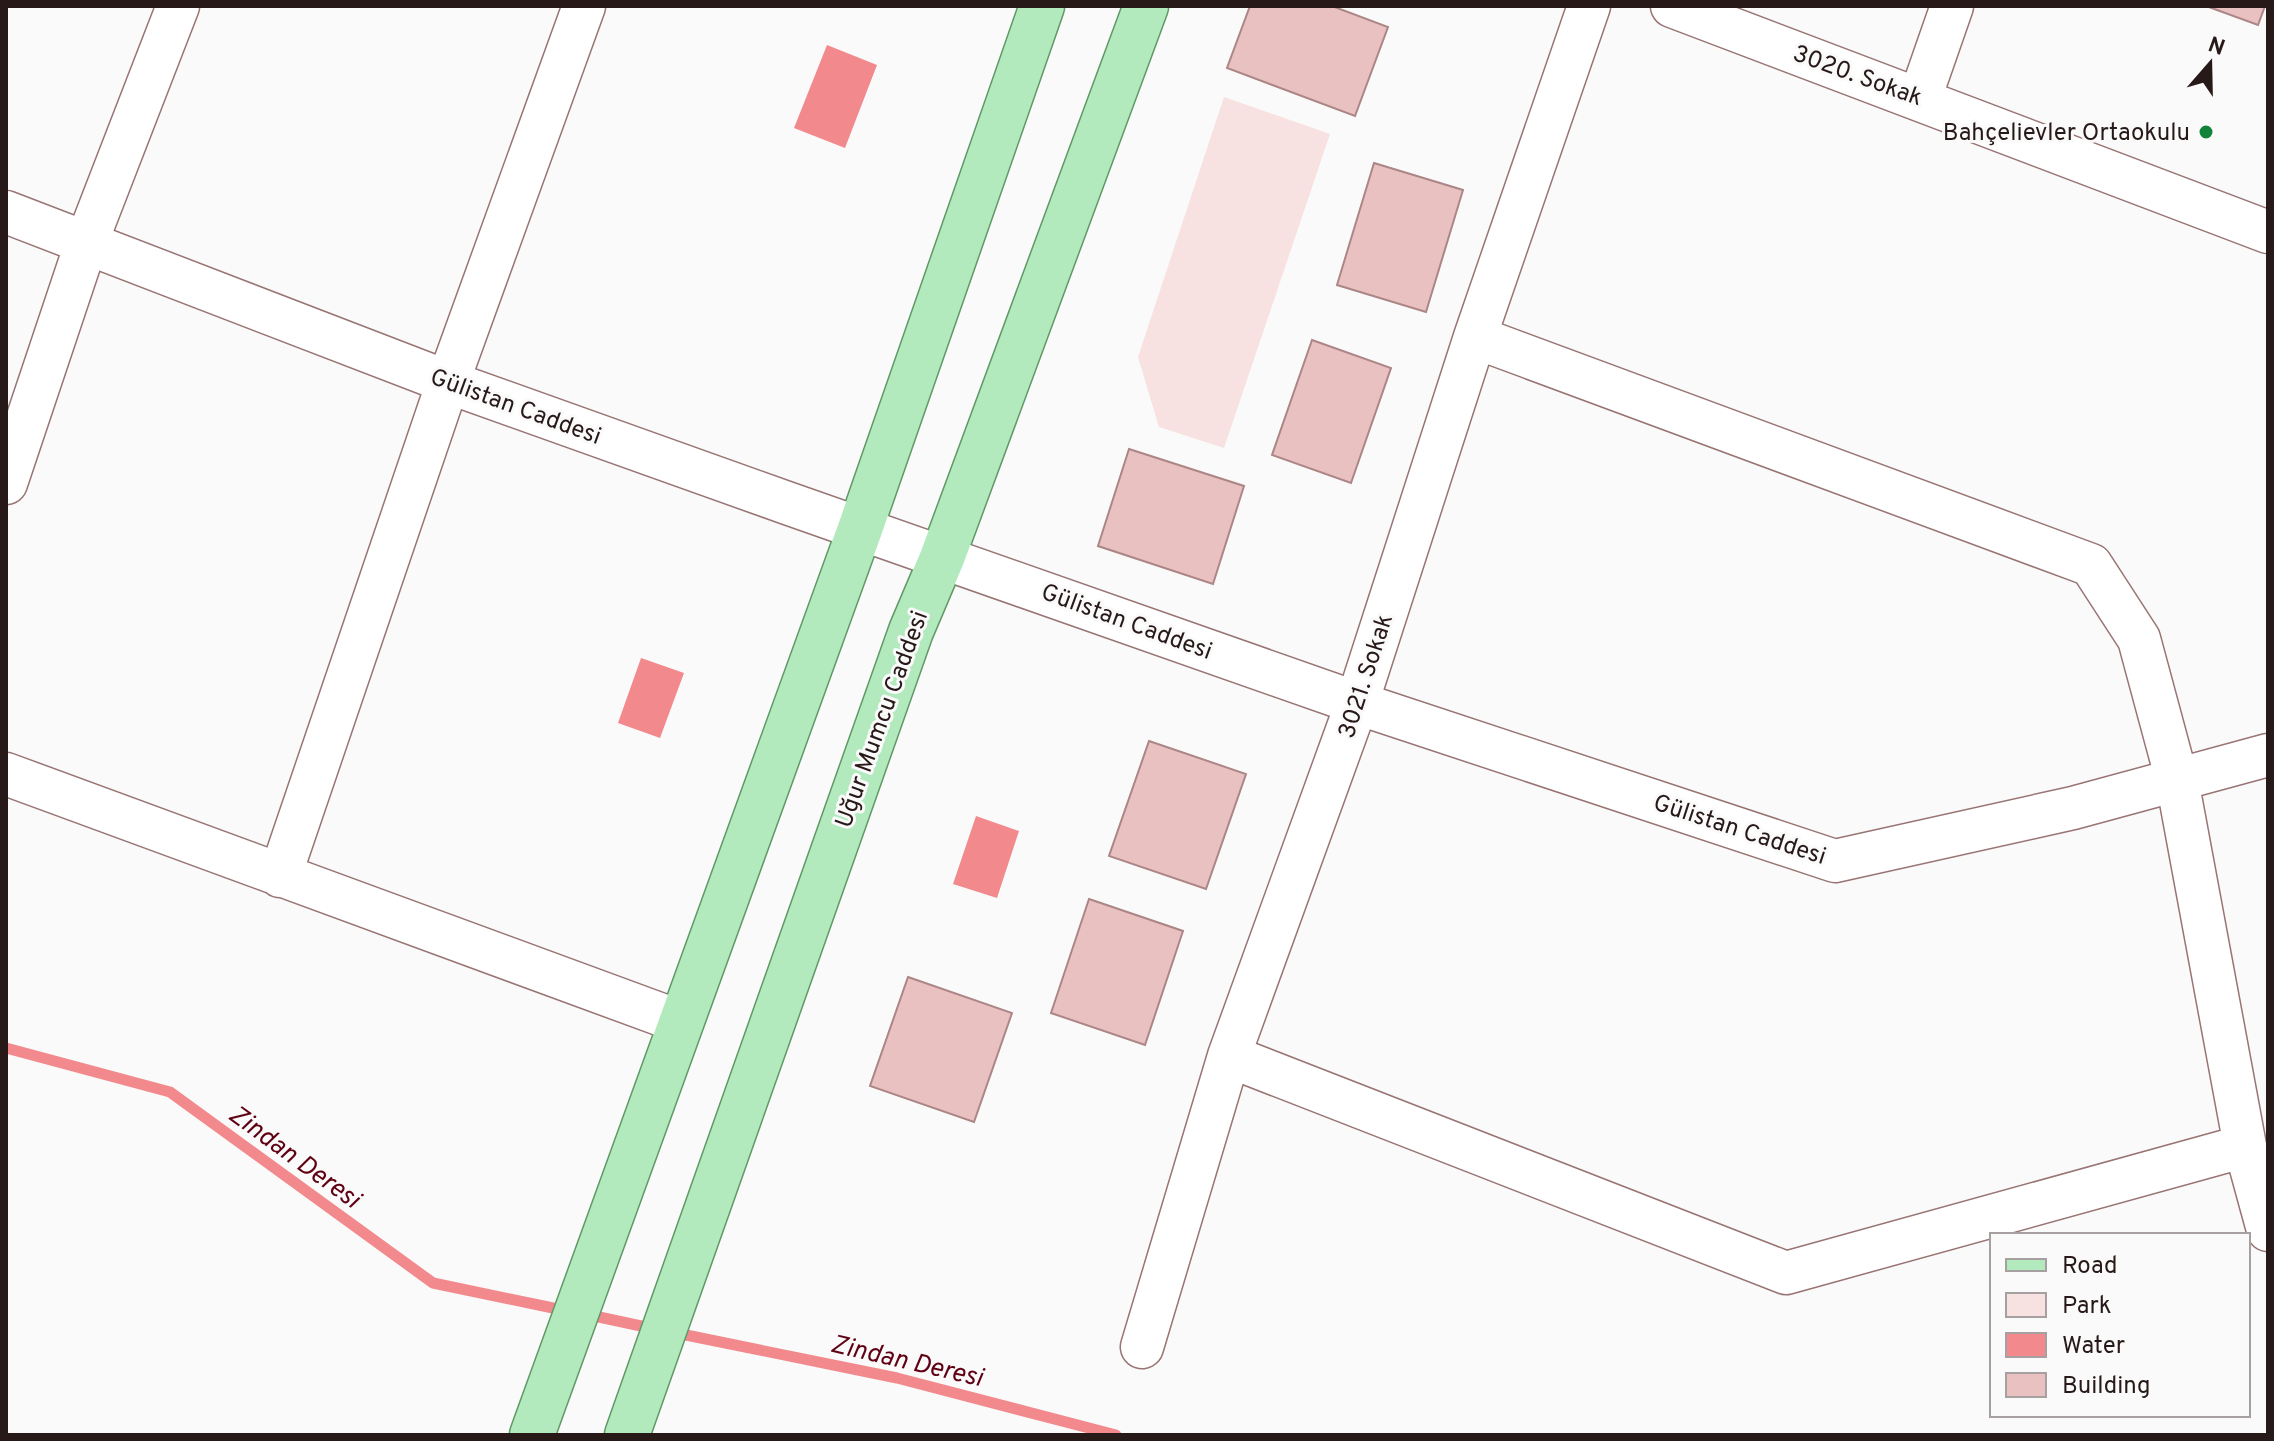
<svg xmlns="http://www.w3.org/2000/svg" width="2274" height="1441" viewBox="0 0 2274 1441" font-family="Overpass,sans-serif">
<style>
.green{fill:#f8e1e1}
.water{fill:#f2898c}
.lines{fill:none;stroke-linecap:round;stroke-linejoin:round}
.stream{stroke:#f2898c;stroke-width:11}
.building{fill:#eac1c1;stroke:#ac8686;stroke-width:2}
.minor-casing{stroke:#997474;stroke-width:45}
.major-casing{stroke:#609867;stroke-width:47}
.minor{stroke:#fff;stroke-width:42}
.major{stroke:#b2eabe;stroke-width:44}
.poi-dot{fill:#12833a;stroke:#fafafa;stroke-width:3}
.labels{text-anchor:middle;stroke-width:6;stroke-linejoin:round;paint-order:stroke}
.street-label{font-size:24px;fill:#271918;stroke:#fafafa}
.poi-label{font-size:24px;fill:#271918;stroke:#fafafa;text-anchor:end}
.water-label{font-size:26px;font-style:italic;fill:#5f0013;stroke:#fafafa}
</style>
<rect width="100%" height="100%" fill="#fafafa"/>
<!-- green -->
<path class="green" d="M 1224,97 L 1330,134 L 1224,448 L 1159,427 L 1138,357 Z"/>
<!-- water -->
<path class="water" d="M 827,45 L 877,65 L 845,148 L 794,128 Z
M 641,658 L 684,673 L 660,738 L 618,723 Z
M 976,816 L 1019,831 L 997,898 L 953,884 Z"/>
<g class="lines">
<!-- stream -->
<path class="stream" d="M 6,1048 L 170,1092 L 433,1283 L 553,1308
M 599,1317 L 641,1326
M 686,1335 L 897,1378 L 1116,1435"/>
</g>
<!-- building -->
<path class="building" d="M 1250,6 L 1332,6 L 1388,27 L 1355,116 L 1227,68 Z
M 2206,6 L 2265,6 L 2258,25 Z
M 1374,163 L 1463,190 L 1426,312 L 1337,285 Z
M 1312,340 L 1391,368 L 1351,483 L 1272,455 Z
M 1129,449 L 1244,486 L 1213,584 L 1098,546 Z
M 1149,741 L 1246,774 L 1206,889 L 1109,856 Z
M 1089,899 L 1183,931 L 1145,1045 L 1051,1013 Z
M 908,977 L 1012,1013 L 974,1122 L 870,1086 Z"/>
<g class="lines">
<defs>
<path id="minor" d="M 1672,6 L 2268,232
M 1920,98 L 1952,6
M 6,212 L 448,382 L 787,503 L 1357,703 L 1835,861 L 2073,808 L 2268,755
M 1475,337 L 2091,565 L 2139,639 L 2177,780 L 2245,1146 L 2268,1230
M 6,483 L 87,241 L 178,6
M 6,774 L 681,1022
M 280,876 L 448,382 L 584,6
M 1229,1056 L 1786,1273 L 2245,1146
M 1142,1347 L 1229,1056 L 1357,703 L 1475,337 L 1589,6"/>
<path id="major" d="M 532,1435 L 860,529 L 1042,6
M 627,1435 L 911,631 L 942,558 L 1146,6"/>
</defs>
<!-- minor casing -->
<use href="#minor" class="minor-casing"/>
<!-- major casing -->
<use href="#major" class="major-casing"/>
<!-- minor -->
<use href="#minor" class="minor"/>
<!-- major -->
<use href="#major" class="major"/>
</g>
<!-- markers -->
<circle class="poi-dot" cx="2206" cy="132" r="8"/>
<g class="labels">
<!-- street labels -->
<g class="street-label">
<text transform="translate(1858 75) rotate(20)" y="8">3020. Sokak</text>
<text transform="translate(516 406) rotate(20)" y="8">Gülistan Caddesi</text>
<text transform="translate(1127 621) rotate(20)" y="8">Gülistan Caddesi</text>
<text transform="translate(1365 676) rotate(-72)" y="8">3021. Sokak</text>
<text transform="translate(881 719) rotate(-70)" y="8">Uğur Mumcu Caddesi</text>
<text transform="translate(1740 829) rotate(18)" y="8">Gülistan Caddesi</text>
</g>
<!-- poi labels -->
<g class="poi-label">
<text x="2190" y="140">Bahçelievler Ortaokulu</text>
</g>
<!-- water labels -->
<g class="water-label">
<text transform="translate(295 1156) rotate(36)" y="9">Zindan Deresi</text>
<text transform="translate(907 1360) rotate(13)" y="9">Zindan Deresi</text>
</g>
</g>
<!-- border -->
<rect width="2274" height="1441" fill="none" stroke="#271918" stroke-width="16"/>
<!-- legend -->
<rect x="1990" y="1233" width="260" height="184" fill="#fafafa" stroke="#a6a0a0" stroke-width="2"/>
<rect x="2006" y="1259" width="40" height="12" fill="#b2eabe" stroke="#a6a0a0" stroke-width="2"/>
<text x="2062" y="1273" font-size="24" fill="#271918">Road</text>
<rect x="2006" y="1293" width="40" height="24" fill="#f8e1e1" stroke="#a6a0a0" stroke-width="2"/>
<text x="2062" y="1313" font-size="24" fill="#271918">Park</text>
<rect x="2006" y="1333" width="40" height="24" fill="#f2898c" stroke="#a6a0a0" stroke-width="2"/>
<text x="2062" y="1353" font-size="24" fill="#271918">Water</text>
<rect x="2006" y="1373" width="40" height="24" fill="#eac1c1" stroke="#a6a0a0" stroke-width="2"/>
<text x="2062" y="1393" font-size="24" fill="#271918">Building</text>
<!-- north arrow -->
<g transform="translate(2210 64) rotate(20)" stroke="#fafafa" stroke-width="6" paint-order="stroke">
<path d="M0-6L14 30L0 20L-14 30Z" fill="#271918"/>
<text y="-12" font-size="22" font-weight="bold" text-anchor="middle" fill="#271918">N</text>
</g>
</svg>
